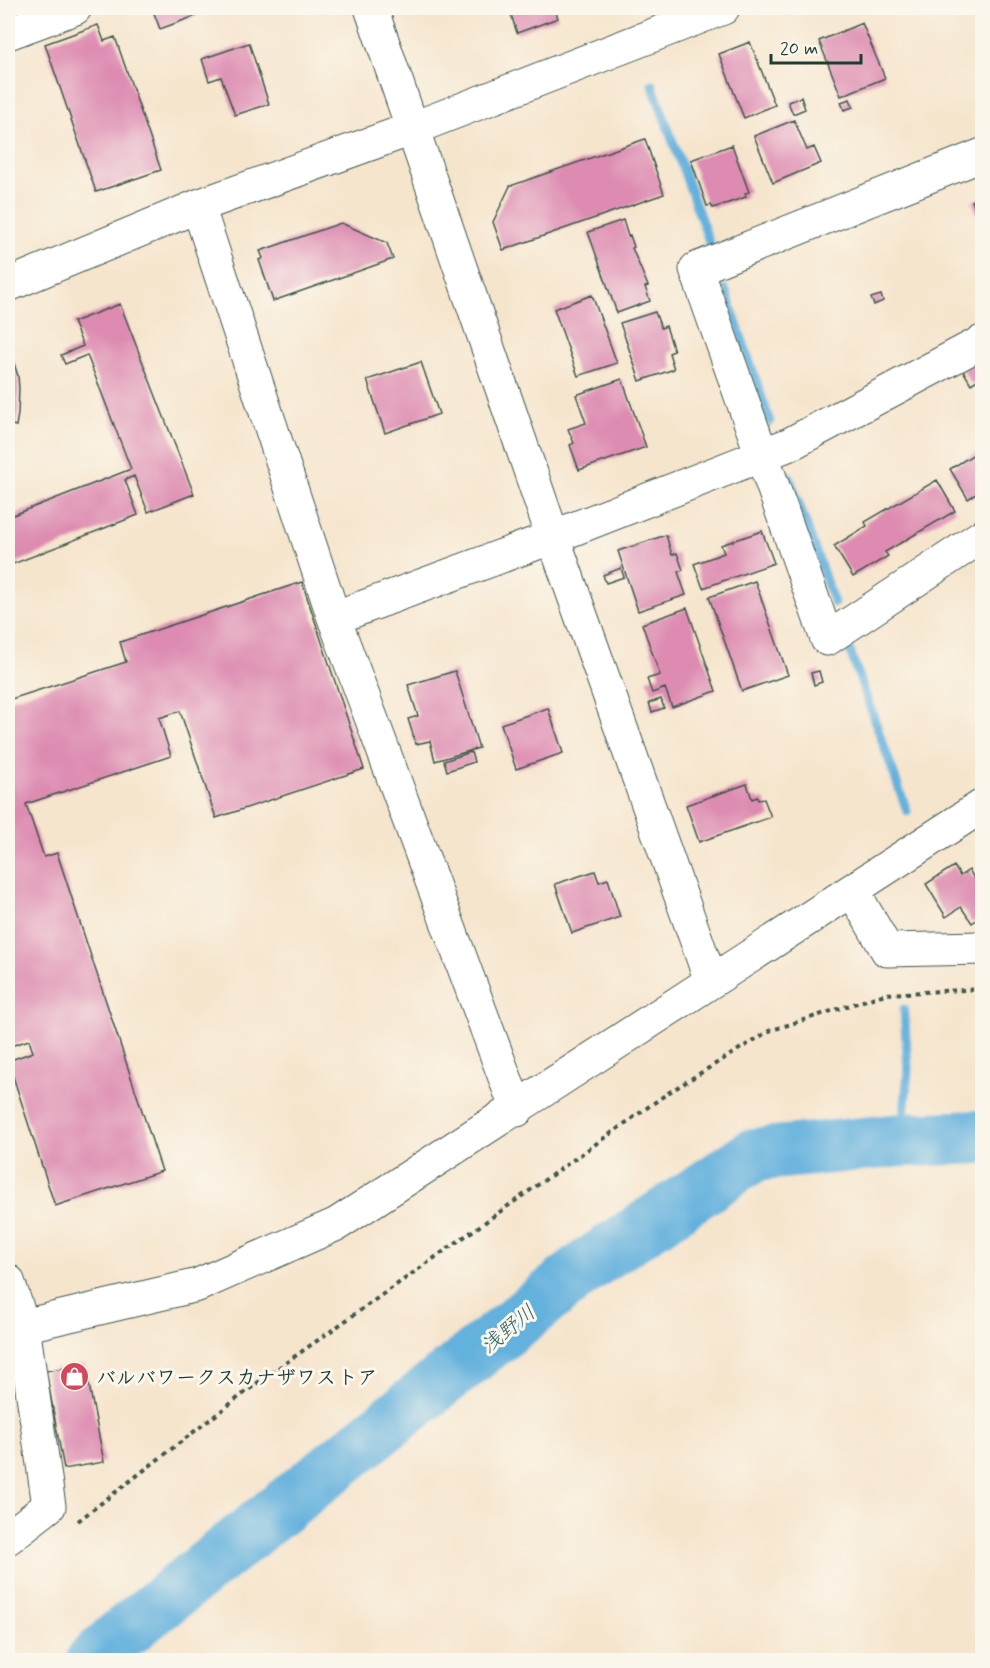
<svg xmlns="http://www.w3.org/2000/svg" width="990" height="1668" viewBox="0 0 990 1668" font-family="Mynerve,'Klee One',sans-serif">
<style>
.lines{fill:none;stroke-linecap:round;stroke-linejoin:round}
.stream{stroke:#63b1dd;stroke-width:9}
.river{stroke:#63b1dd;stroke-width:54}
.building{fill:#dd8bb1}
.minor-casing{stroke:#3f564b;stroke-width:35}
.path{stroke:#3f564b;stroke-width:4;stroke-dasharray:4.5 4.5;stroke-linecap:butt}
.minor{stroke:#fff;stroke-width:33}
.labels{text-anchor:middle;stroke-width:6;stroke-linejoin:round;paint-order:stroke}
.poi-label{font-size:20px;font-weight:bold;fill:#1f3d34;stroke:#fbf7ec;text-anchor:start}
.water-label{font-size:21px;font-style:italic;fill:#336067;stroke:#fbf7ec}
</style>
<rect width="100%" height="100%" fill="#fbf7ec"/>
<filter id="ink" filterUnits="userSpaceOnUse"><feTurbulence type="fractalNoise" baseFrequency=".0167" numOctaves="2"/><feDisplacementMap in="SourceGraphic" scale="12" xChannelSelector="R" yChannelSelector="G"/><feConvolveMatrix kernelMatrix="1 2 1 2 8 2 1 2 1" color-interpolation-filters="sRGB"/></filter>
<filter id="wash" filterUnits="userSpaceOnUse"><feTurbulence type="fractalNoise" baseFrequency=".008" numOctaves="4" result="noise"/><feDisplacementMap in="SourceGraphic" scale="24" xChannelSelector="R" yChannelSelector="G"/><feGaussianBlur stdDeviation="1.35" result="paint"/><feColorMatrix in="noise" values="0 0 0 0 0 0 0 0 0 0 0 0 0 0 0 0 0 1.4 0 .05"/><feComposite in="paint" operator="in"/></filter>
<g filter="url(#wash)">
<rect width="100%" height="100%" fill="#f6e5cd"/>
<g class="lines">
<!-- stream -->
<path class="stream" d="M 652,84 L 711,247
M 725,289 L 770,422
M 789,476 L 834,603
M 849,648 L 907,811
M 902,1140 L 908,1069 L 904,1009"/>
<!-- river -->
<path class="river" d="M 93,1660 L 122,1634 L 591,1263 L 754,1155 L 902,1140 L 982,1137"/>
</g>
<g id="blocks">
<!-- building -->
<path class="building" d="M 152,8 L 217,8 L 160,29 Z
M 509,8 L 554,8 L 558,18 L 517,33 Z
M 862,23 L 885,78 L 841,96 L 819,41 Z
M 98,25 L 104,41 L 115,37 L 161,170 L 96,192 L 45,44 Z
M 750,42 L 775,105 L 744,118 L 719,54 Z
M 249,43 L 269,104 L 235,115 L 221,77 L 209,81 L 202,59 Z
M 801,97 L 805,109 L 793,114 L 788,102 Z
M 850,99 L 853,107 L 844,110 L 841,102 Z
M 794,120 L 807,150 L 814,147 L 821,163 L 773,183 L 754,136 Z
M 645,139 L 664,194 L 503,250 L 493,222 L 510,186 Z
M 732,145 L 749,192 L 745,193 L 746,197 L 713,208 L 711,205 L 707,206 L 691,160 Z
M 982,197 L 982,227 L 972,201 Z
M 623,220 L 628,236 L 630,235 L 634,247 L 632,248 L 648,286 L 645,287 L 650,301 L 617,313 L 588,232 Z
M 341,223 L 387,243 L 393,259 L 273,301 L 259,260 L 263,258 L 260,251 Z
M 592,295 L 617,363 L 578,376 L 554,309 Z
M 881,295 L 883,301 L 874,305 L 871,298 Z
M 120,304 L 194,494 L 148,512 L 134,476 L 125,480 L 138,515 L 8,566 L 8,517 L 131,469 L 87,355 L 65,364 L 61,355 L 83,346 L 73,322 Z
M 655,312 L 661,328 L 666,326 L 674,351 L 669,353 L 674,369 L 640,381 L 620,323 Z
M 10,351 L 18,376 L 19,388 L 18,414 L 16,426 L 8,424 L 8,352 Z
M 981,358 L 982,361 L 982,377 L 971,384 L 962,369 Z
M 421,362 L 439,414 L 385,433 L 367,380 Z
M 622,379 L 646,447 L 579,470 L 570,445 L 574,443 L 568,429 L 586,423 L 576,395 Z
M 982,449 L 982,490 L 968,499 L 950,469 Z
M 937,480 L 955,511 L 885,552 L 888,556 L 853,577 L 834,546 L 867,526 L 865,522 Z
M 762,531 L 774,563 L 703,588 L 694,564 L 724,553 L 721,545 Z
M 666,535 L 672,555 L 677,553 L 683,570 L 678,572 L 686,595 L 638,611 L 618,551 Z
M 621,568 L 624,577 L 606,583 L 603,575 Z
M 755,581 L 788,675 L 742,691 L 709,597 Z
M 302,582 L 364,769 L 216,818 L 180,711 L 159,718 L 171,756 L 26,804 L 44,857 L 57,853 L 162,1171 L 55,1206 L 8,1061 L 33,1052 L 29,1040 L 8,1047 L 8,700 L 126,662 L 120,642 Z
M 687,608 L 716,691 L 672,707 L 665,688 L 652,693 L 647,679 L 660,675 L 642,624 Z
M 455,671 L 479,748 L 435,761 L 430,741 L 416,744 L 408,719 L 418,716 L 408,685 Z
M 819,671 L 822,682 L 814,685 L 811,673 Z
M 661,699 L 664,708 L 652,712 L 649,703 Z
M 548,708 L 563,753 L 516,769 L 501,724 Z
M 471,752 L 474,762 L 447,771 L 444,761 Z
M 747,784 L 752,799 L 757,797 L 758,800 L 764,799 L 771,817 L 699,842 L 686,805 Z
M 954,866 L 960,876 L 969,870 L 974,878 L 982,874 L 982,916 L 972,923 L 961,907 L 946,917 L 926,884 Z
M 595,871 L 599,882 L 608,879 L 620,917 L 572,933 L 555,884 Z
M 85,1364 L 104,1462 L 64,1469 L 46,1371 Z"/>
</g>
</g>
<g filter="url(#ink)">
<use href="#blocks" fill-opacity="0" stroke="#3f564b" stroke-width="1.5"/>
<g class="lines">
<defs>
<path id="minor" d="M 371,8 L 553,537 L 711,981
M 8,33 L 75,8
M 982,155 L 696,269 L 827,639 L 982,536
M 198,206 L 334,618 L 517,1110
M 8,285 L 198,206 L 414,128 L 723,8
M 334,618 L 553,537 L 790,444 L 982,342
M 853,891 L 887,950 L 982,948
M 8,1281 L 23,1326 L 49,1506 L 8,1538
M 8,1327 L 23,1326 L 198,1285 L 337,1224 L 982,806"/>
</defs>
<!-- minor casing -->
<use href="#minor" class="minor-casing"/>
<!-- path -->
<path class="path" d="M 78,1521 L 260,1381 L 668,1093 L 769,1031 L 885,994 L 982,989
M 8,1575 L 15,1570"/>
<!-- minor -->
<use href="#minor" class="minor"/>
</g>
</g>
<!-- icons -->
<defs>
<symbol id="shop-disc" viewBox="-11 -11 22 22"><circle r="9.5" fill="#d1495b" stroke="#fbf7ec"/><path d="M-5-2.5h2.3a2.7 3.5 0 0 1 5.4 0H5L5.5 6h-11ZM-1.5-2.5h3a1.5 2.3 0 0 0-3 0Z" fill="#fff"/></symbol>
</defs>
<g fill-rule="evenodd">
<use href="#shop-disc" x="58" y="1360" width="33" height="33"/>
</g>
<g class="labels">
<!-- poi labels -->
<g class="poi-label">
<text x="96" y="1384">バルバワークスカナザワストア</text>
</g>
<!-- water labels -->
<g class="water-label">
<text transform="translate(508 1329) rotate(-39)" y="7">浅野川</text>
</g>
</g>
<!-- margin -->
<rect width="990" height="1668" fill="none" stroke="#fbf7ec" stroke-width="30"/>
<!-- scale -->
<path d="M771 54v9h90v-9" fill="none" stroke="#1f3d34" stroke-width="3"/>
<text x="780" y="54" font-size="18" fill="#1f3d34" stroke="#fbf7ec" stroke-width="4.5" paint-order="stroke">20 m</text>
</svg>
